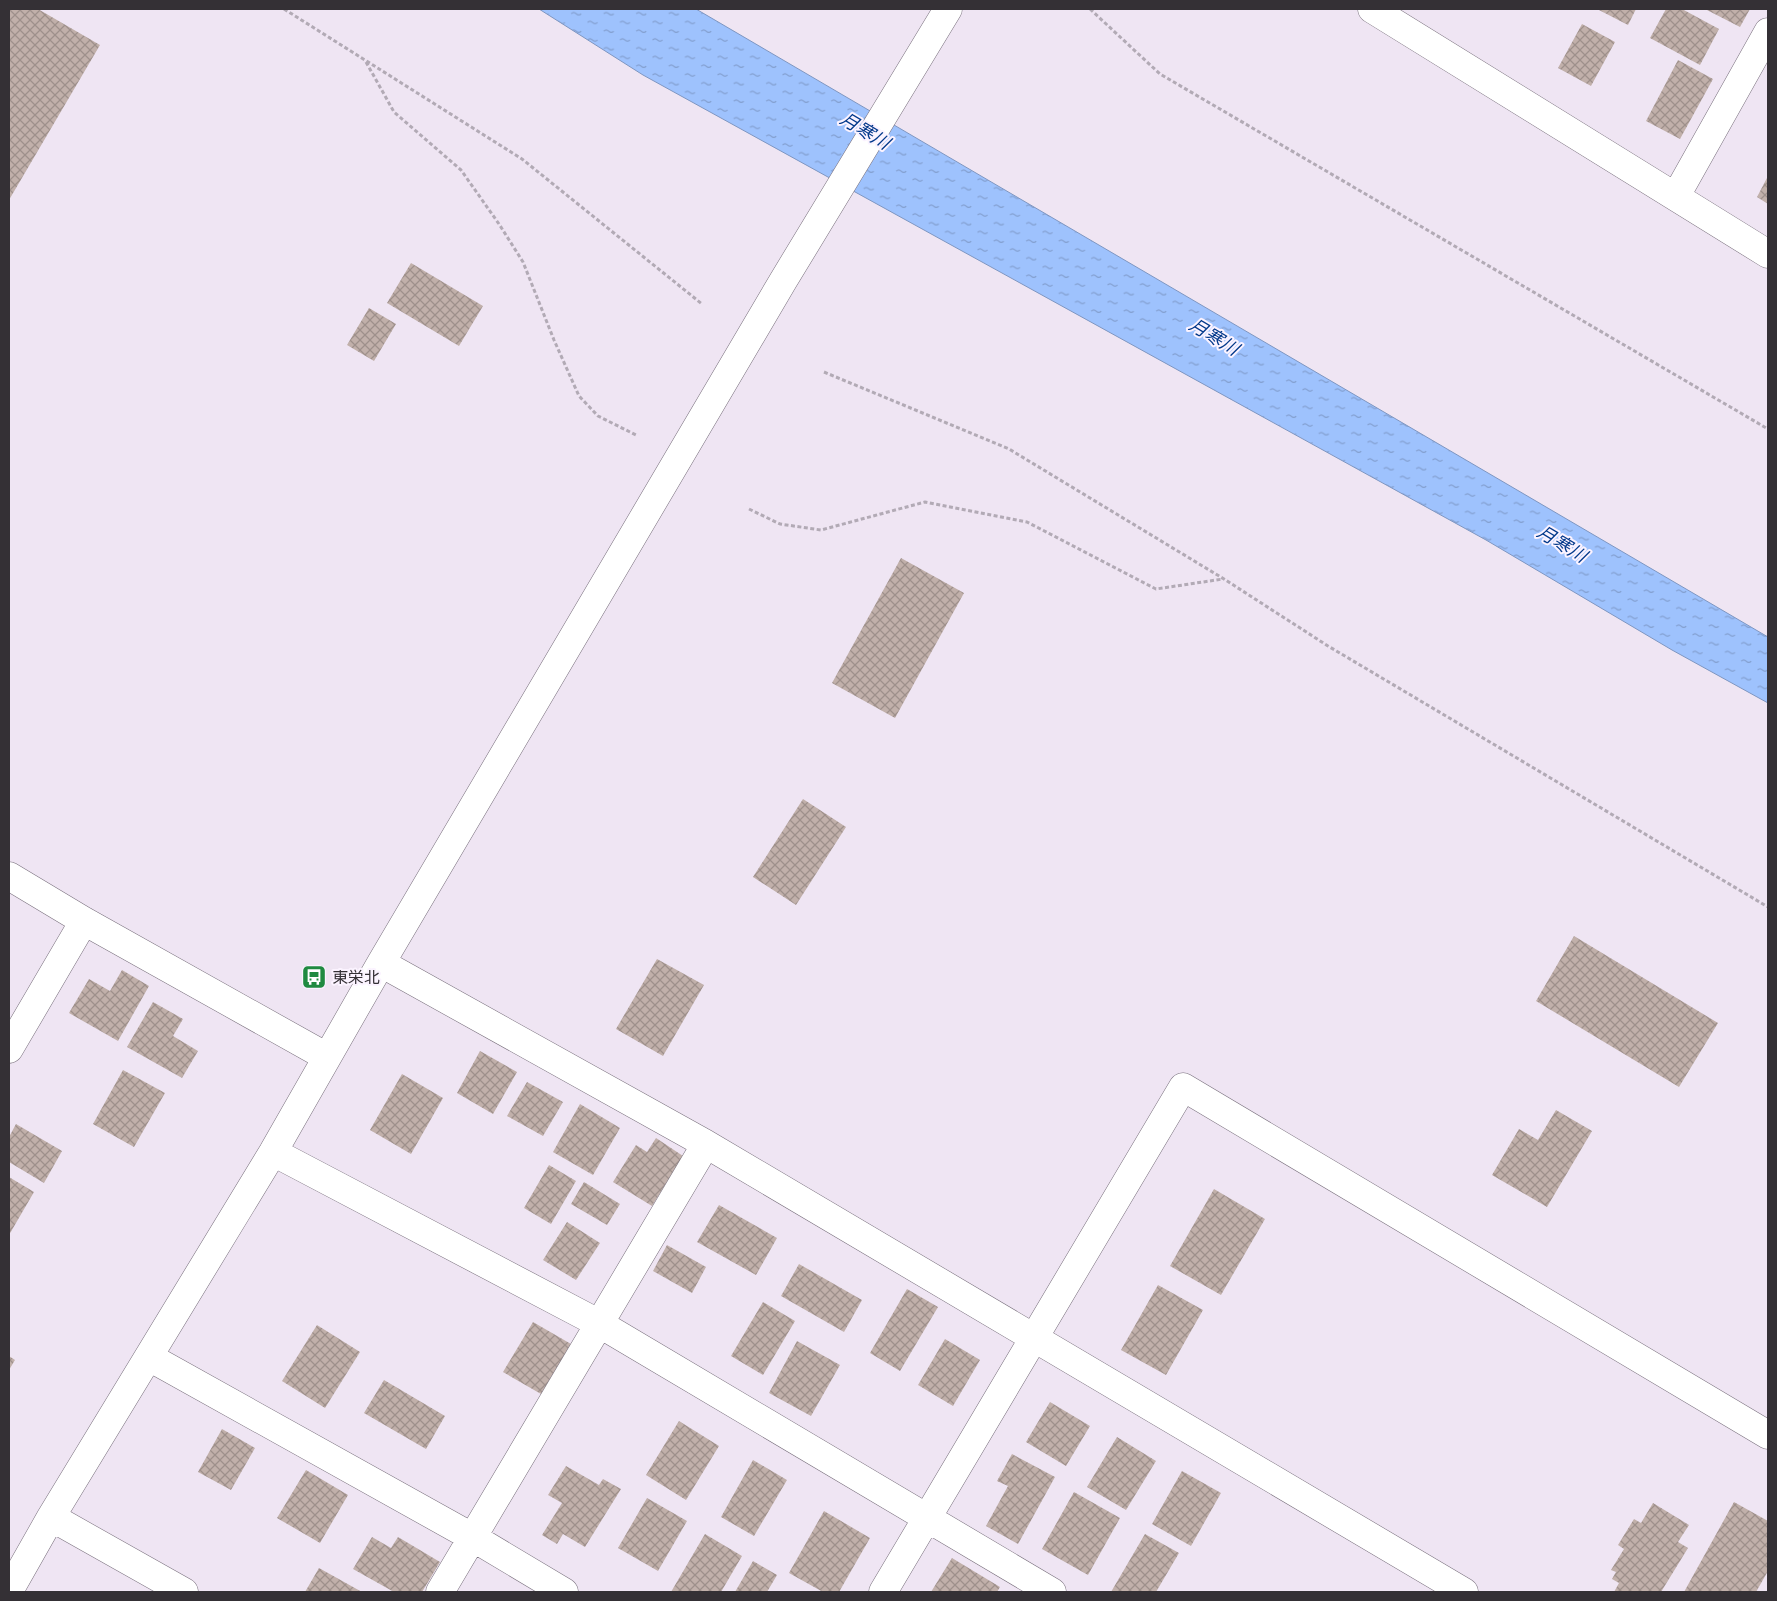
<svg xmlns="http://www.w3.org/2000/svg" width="1777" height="1601" viewBox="0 0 1777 1601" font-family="'Exo 2','Noto Sans JP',sans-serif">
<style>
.water{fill:url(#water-ripples);stroke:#7e96c1}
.building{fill:url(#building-cross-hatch)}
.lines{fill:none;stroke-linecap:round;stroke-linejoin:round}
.minor-casing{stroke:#786f7c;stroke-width:29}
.path{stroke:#b2aab5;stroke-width:3;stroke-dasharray:4 2.5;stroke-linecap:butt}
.minor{stroke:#fff;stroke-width:28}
.labels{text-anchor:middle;stroke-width:4;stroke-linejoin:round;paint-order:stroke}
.poi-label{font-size:16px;fill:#343035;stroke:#fbf3ff;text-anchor:start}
.water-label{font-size:18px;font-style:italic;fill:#03398b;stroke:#fbf3ff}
</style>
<defs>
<pattern id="water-ripples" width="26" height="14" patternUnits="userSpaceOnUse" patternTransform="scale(1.25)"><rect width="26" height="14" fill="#9ec2fd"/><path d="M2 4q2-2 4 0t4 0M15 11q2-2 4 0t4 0" fill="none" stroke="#829ece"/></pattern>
<pattern id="building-cross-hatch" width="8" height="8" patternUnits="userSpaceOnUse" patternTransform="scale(1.25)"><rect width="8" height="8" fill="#c1b0aa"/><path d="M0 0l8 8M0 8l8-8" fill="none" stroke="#9e908b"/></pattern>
</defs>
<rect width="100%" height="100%" fill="#efe5f3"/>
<!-- water -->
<path class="water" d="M 539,9 L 696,9 L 1768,637 L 1768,703 L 1672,650 L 1486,540 L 643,75 Z"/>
<!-- building -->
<path class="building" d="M 9,9 L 38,9 L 100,45 L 9,200 Z
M 1597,9 L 1636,9 L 1628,25 Z
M 1666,9 L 1682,9 L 1719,29 L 1700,65 L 1650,38 Z
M 1705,9 L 1750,9 L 1740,27 Z
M 1582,24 L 1615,42 L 1591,86 L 1558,68 Z
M 1678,60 L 1713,79 L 1680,139 L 1646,121 Z
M 1768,176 L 1768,204 L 1757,197 Z
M 411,263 L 483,306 L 459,346 L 387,303 Z
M 369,308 L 396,324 L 374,361 L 347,345 Z
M 901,558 L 964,593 L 895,718 L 832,683 Z
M 803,799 L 846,827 L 796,905 L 753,877 Z
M 1574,936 L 1718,1023 L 1679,1087 L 1536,1001 Z
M 657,959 L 704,985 L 663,1056 L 616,1029 Z
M 122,970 L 149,986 L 118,1041 L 69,1013 L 89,979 L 110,991 Z
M 153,1002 L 183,1019 L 173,1036 L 198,1051 L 182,1078 L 127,1047 Z
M 480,1051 L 517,1072 L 493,1114 L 457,1093 Z
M 123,1070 L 165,1093 L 134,1147 L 93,1124 Z
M 402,1074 L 443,1098 L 411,1154 L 370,1130 Z
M 527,1082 L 563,1102 L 543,1136 L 507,1116 Z
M 580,1104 L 620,1128 L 593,1175 L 553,1152 Z
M 1556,1110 L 1592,1131 L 1547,1207 L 1492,1175 L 1519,1129 L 1538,1140 Z
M 16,1124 L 62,1151 L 44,1183 L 9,1162 L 9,1137 Z
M 656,1138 L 683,1156 L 652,1206 L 613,1182 L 636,1145 L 647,1152 Z
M 549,1165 L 576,1181 L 551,1224 L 524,1208 Z
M 9,1177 L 34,1192 L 9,1235 Z
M 584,1182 L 620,1204 L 607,1225 L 571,1204 Z
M 1214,1189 L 1265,1219 L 1221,1295 L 1170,1266 Z
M 719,1205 L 777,1238 L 756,1275 L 697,1242 Z
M 567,1222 L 600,1243 L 576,1280 L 543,1260 Z
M 667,1245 L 706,1267 L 692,1293 L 653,1271 Z
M 799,1264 L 862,1300 L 844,1332 L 781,1296 Z
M 1158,1285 L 1203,1310 L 1166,1375 L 1121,1350 Z
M 907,1289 L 938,1307 L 900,1371 L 870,1353 Z
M 763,1302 L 795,1321 L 763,1375 L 731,1356 Z
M 533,1322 L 571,1344 L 541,1394 L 503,1372 Z
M 317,1325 L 360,1352 L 325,1408 L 282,1381 Z
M 945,1339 L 980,1360 L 953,1406 L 918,1385 Z
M 797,1341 L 840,1365 L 811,1416 L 769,1393 Z
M 9,1356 L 15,1360 L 9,1370 Z
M 384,1380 L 445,1416 L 426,1449 L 364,1413 Z
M 1050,1402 L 1090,1426 L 1066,1466 L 1026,1442 Z
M 679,1421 L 719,1446 L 686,1500 L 646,1475 Z
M 222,1429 L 255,1448 L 231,1490 L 198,1472 Z
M 1117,1437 L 1156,1461 L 1126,1510 L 1087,1487 Z
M 1012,1454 L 1055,1477 L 1018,1544 L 986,1526 L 1008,1486 L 997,1481 Z
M 753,1460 L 787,1480 L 754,1536 L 721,1517 Z
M 566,1466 L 599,1485 L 603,1479 L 621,1489 L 585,1547 L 563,1534 L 557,1544 L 542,1535 L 562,1503 L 548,1495 Z
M 306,1470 L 348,1495 L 320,1543 L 277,1518 Z
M 1182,1471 L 1221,1493 L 1191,1546 L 1152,1524 Z
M 1074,1492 L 1120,1518 L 1088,1575 L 1042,1549 Z
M 647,1498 L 687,1521 L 658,1571 L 618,1548 Z
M 1734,1502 L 1768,1521 L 1768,1571 L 1756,1592 L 1684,1592 Z
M 1653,1503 L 1689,1525 L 1678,1542 L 1688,1548 L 1661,1592 L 1614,1592 L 1619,1583 L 1612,1579 L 1616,1572 L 1611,1570 L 1624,1549 L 1618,1545 L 1634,1519 L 1641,1523 Z
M 824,1511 L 870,1538 L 839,1592 L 823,1592 L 789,1573 Z
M 705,1534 L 742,1556 L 721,1592 L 671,1592 Z
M 1145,1534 L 1179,1553 L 1156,1592 L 1111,1592 Z
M 372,1537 L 391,1548 L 398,1537 L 440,1562 L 422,1592 L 394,1592 L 353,1569 Z
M 952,1558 L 1000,1587 L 997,1592 L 931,1592 Z
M 753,1561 L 777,1575 L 767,1592 L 735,1592 Z
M 319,1568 L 362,1592 L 305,1592 Z"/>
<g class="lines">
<defs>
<path id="minor" d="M 1372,9 L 1768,254
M 1676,196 L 1768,32
M 9,876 L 84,921 L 327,1057
M 381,963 L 706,1144 L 1464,1592
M 9,1049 L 84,921
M 273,1152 L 600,1324 L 1052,1592
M 149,1357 L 472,1537 L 564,1592
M 51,1517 L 184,1592
M 9,1591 L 51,1517 L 273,1152 L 381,963 L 783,281 L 948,9
M 440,1592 L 706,1144
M 883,1592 L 1183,1087 L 1768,1435"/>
</defs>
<!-- minor casing -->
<use href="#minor" class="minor-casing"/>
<!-- path -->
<path class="path" d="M 284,9 L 522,159 L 702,304
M 1090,9 L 1160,74 L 1768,429
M 366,62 L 394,112 L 461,170 L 499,224 L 523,262 L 554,340 L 579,396 L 598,416 L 636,435
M 824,372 L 1009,449 L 1224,579 L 1328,646 L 1768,907
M 749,509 L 780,524 L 821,530 L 925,502 L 1027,522 L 1156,589 L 1223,579"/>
<!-- minor -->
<use href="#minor" class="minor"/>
</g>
<!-- icons -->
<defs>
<symbol id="bus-square" viewBox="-11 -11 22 22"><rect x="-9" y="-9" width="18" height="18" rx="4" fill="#1f8a40" stroke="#fbf3ff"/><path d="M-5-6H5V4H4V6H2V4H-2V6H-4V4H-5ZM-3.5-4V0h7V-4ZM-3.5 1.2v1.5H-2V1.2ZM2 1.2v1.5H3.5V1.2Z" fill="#fff"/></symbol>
</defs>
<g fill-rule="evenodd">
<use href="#bus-square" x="300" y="963" width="28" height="28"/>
</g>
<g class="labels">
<!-- poi labels -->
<g class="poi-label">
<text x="332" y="983">東栄北</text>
</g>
<!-- water labels -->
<g class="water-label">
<text transform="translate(865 131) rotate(31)" y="6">月寒川</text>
<text transform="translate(1214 337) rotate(31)" y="6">月寒川</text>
<text transform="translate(1562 544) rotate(31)" y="6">月寒川</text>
</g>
</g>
<!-- border -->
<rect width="1777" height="1601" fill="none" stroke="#343035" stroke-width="20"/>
</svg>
